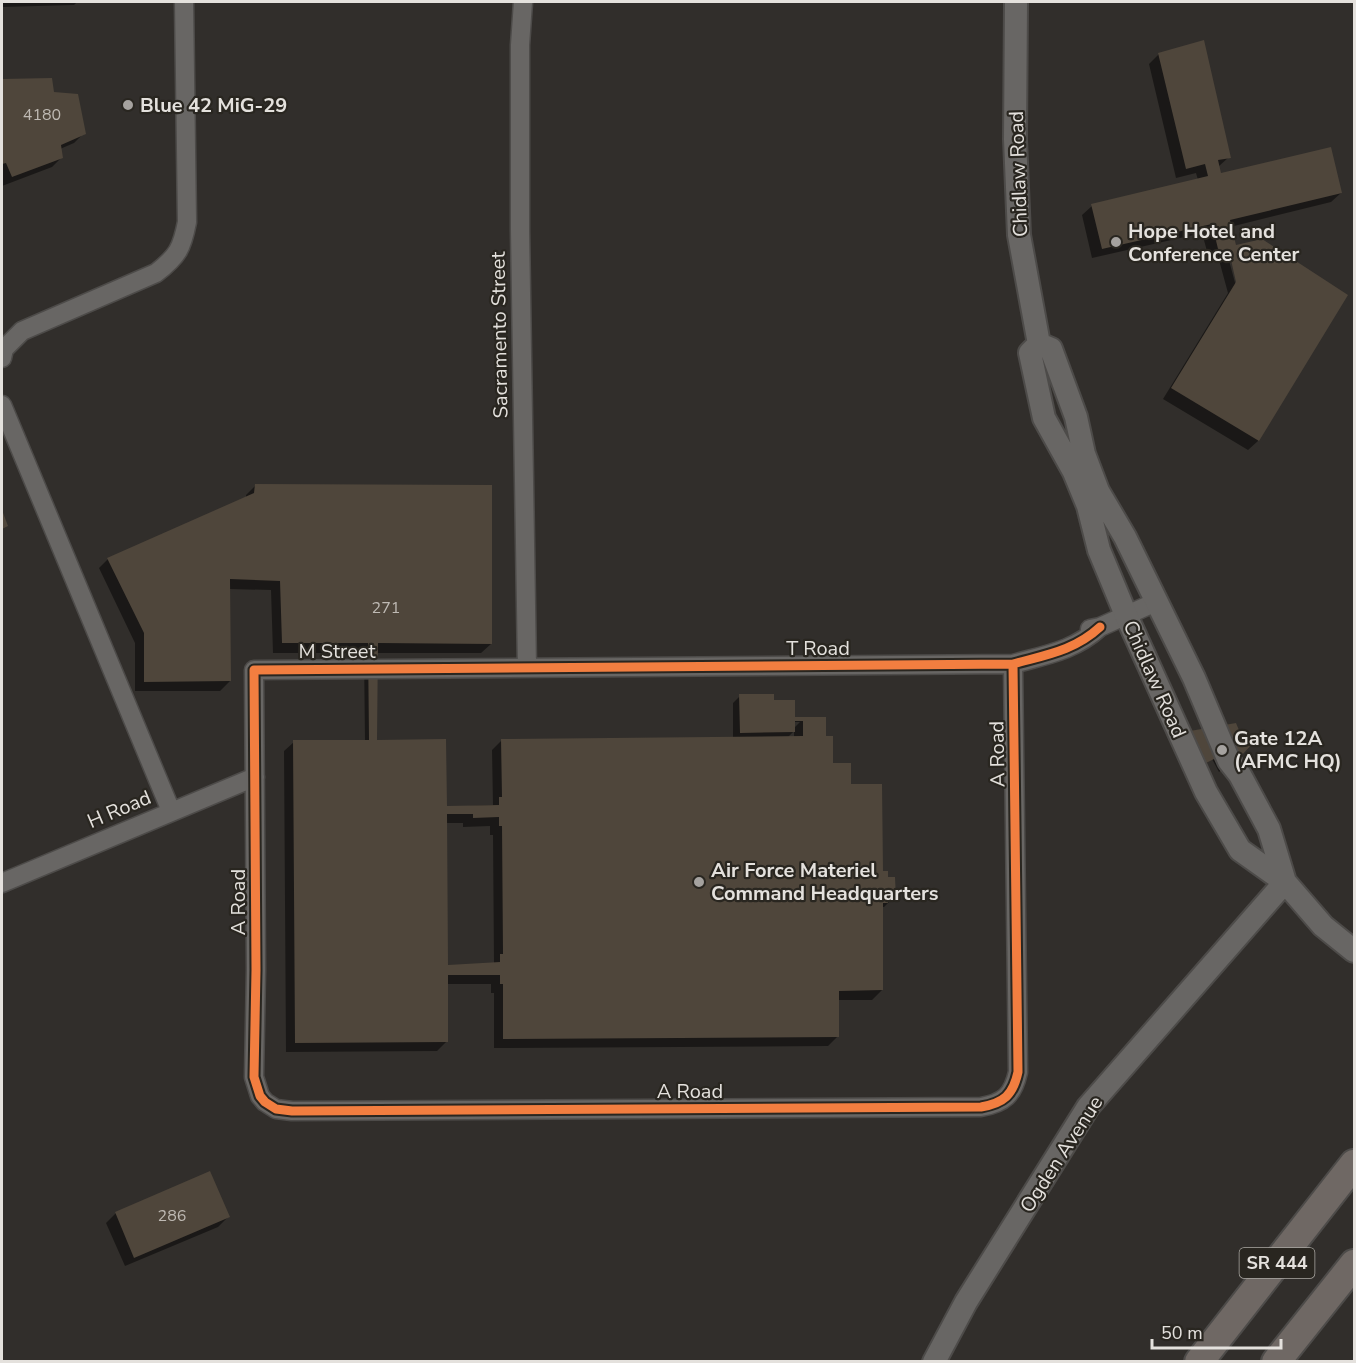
<svg xmlns="http://www.w3.org/2000/svg" width="1356" height="1363" viewBox="0 0 1356 1363" font-family="'Nunito Sans',sans-serif">
<style>
.shadow{fill:#0007;fill-rule:evenodd}
.building{fill:#4f463b;fill-rule:evenodd}
.lines{fill:none;stroke-linecap:round;stroke-linejoin:round}
.minor-casing{stroke:#4d4b49;stroke-width:21}
.tertiary-casing{stroke:#4d4b49;stroke-width:26}
.primary-casing{stroke:#4d4b49;stroke-width:32}
.minor{stroke:#686664;stroke-width:18}
.tertiary{stroke:#686664;stroke-width:22}
.primary{stroke:#6f6864;stroke-width:28}
.cycleway-casing{stroke:#292620;stroke-width:13}
.cycleway{stroke:#f27e40;stroke-width:9}
.poi-dot{fill:#a5a29f;stroke:#292620;stroke-width:2}
.labels{text-anchor:middle;stroke-width:4.5;stroke-linejoin:round;paint-order:stroke}
.number-label{font-size:16px;fill:#bfbab4}
.shield{fill:#292620;stroke:#aca9a4;stroke-width:1.5}
.shield-label{font-size:18px;font-weight:bold;fill:#e4e1dd}
.poi-label{font-size:20px;font-weight:bold;fill:#e4e1dd;stroke:#292620;text-anchor:start}
.street-label{font-size:20px;fill:#e4e1dd;stroke:#292620}
</style>
<rect width="100%" height="100%" fill="#312e2b"/>
<!-- shadow -->
<path class="shadow" d="M 2,2 L 77,2 L 74,5 L 2,7 Z
M 1159,54 L 1229,157 L 1218,167 L 1220,175 L 1341,193 L 1331,202 L 1230,227 L 1235,246 L 1346,296 L 1258,441 L 1248,450 L 1163,399 L 1228,293 L 1219,260 L 1210,262 L 1202,233 L 1092,258 L 1082,215 L 1092,206 L 1198,180 L 1196,173 L 1176,178 L 1149,64 ZM 1227,253 L 1230,253 L 1240,289 L 1237,290 Z
M 51,80 L 53,93 L 84,133 L 74,143 L 60,149 L 62,157 L 52,167 L 2,186 L 2,81 Z
M 256,485 L 491,644 L 481,653 L 376,653 L 374,741 L 445,807 L 493,805 L 492,750 L 502,740 L 733,738 L 733,703 L 740,696 L 773,702 L 793,721 L 824,719 L 824,738 L 832,765 L 850,786 L 881,873 L 894,897 L 884,907 L 881,907 L 882,990 L 872,1000 L 838,1000 L 838,1036 L 828,1046 L 494,1048 L 494,993 L 491,993 L 491,984 L 446,984 L 447,1041 L 437,1051 L 286,1052 L 284,751 L 294,742 L 365,741 L 364,653 L 273,653 L 271,590 L 229,589 L 230,681 L 220,691 L 135,691 L 135,643 L 99,568 L 108,559 L 246,499 L 246,495 ZM 793,722 L 800,722 L 793,729 ZM 794,731 L 794,738 L 787,738 ZM 445,823 L 463,823 L 463,827 L 490,826 L 490,835 L 493,835 L 494,963 L 446,967 Z
M 1240,737 L 1238,758 L 1219,772 L 1212,759 Z
M 116,1213 L 228,1217 L 218,1227 L 125,1266 L 106,1223 Z"/>
<!-- building -->
<path class="building" d="M 1204,40 L 1231,158 L 1218,160 L 1221,173 L 1331,147 L 1342,193 L 1230,220 L 1236,245 L 1262,239 L 1348,295 L 1259,441 L 1171,388 L 1236,282 L 1229,251 L 1219,253 L 1212,224 L 1102,249 L 1091,204 L 1208,176 L 1205,164 L 1186,169 L 1158,53 Z
M 52,78 L 54,92 L 78,94 L 86,134 L 61,145 L 63,158 L 12,177 L 6,163 L 2,164 L 2,79 Z
M 255,484 L 492,485 L 492,644 L 378,643 L 377,740 L 446,739 L 447,806 L 499,805 L 499,797 L 502,797 L 501,739 L 803,736 L 803,721 L 795,721 L 795,732 L 740,733 L 739,694 L 774,694 L 774,700 L 795,700 L 795,717 L 826,717 L 826,736 L 833,736 L 833,763 L 851,763 L 851,784 L 882,784 L 883,871 L 888,871 L 888,877 L 895,877 L 896,898 L 888,898 L 888,903 L 883,903 L 883,990 L 839,991 L 839,1037 L 503,1039 L 503,984 L 500,984 L 500,975 L 448,975 L 448,1042 L 295,1043 L 293,740 L 369,740 L 368,643 L 282,643 L 280,581 L 230,579 L 231,681 L 144,682 L 144,633 L 107,558 L 254,493 ZM 447,814 L 473,814 L 473,818 L 499,817 L 499,826 L 502,826 L 503,954 L 500,954 L 500,962 L 448,965 Z
M 2,510 L 8,526 L 2,529 Z
M 1236,723 L 1241,735 L 1249,733 L 1253,743 L 1241,756 L 1221,772 L 1214,759 L 1204,764 L 1190,731 Z
M 210,1171 L 230,1217 L 134,1258 L 115,1212 Z"/>
<g class="lines">
<defs>
<path id="minor" d="M 523,2 L 520,45 L 520,230 L 527,668
M 2,358 L 4,349 L 22,331 L 156,273 C 178,256 182,248 187,222 L 184,2
M 2,405 L 171,811
M 1090,629 L 1100,627 L 1156,602
M 1013,664 L 1018,1072 C 1013,1095 1004,1103 981,1107 L 292,1111 L 276,1109 L 265,1102 L 260,1096 L 254,1077 L 256,970 L 254,670 L 1013,664 C 1045,655 1074,651 1100,627
M 2,883 L 255,777"/>
<path id="tertiary" d="M 1016,2 L 1015,139 L 1019,235 L 1039,344
M 1039,344 L 1030,353 L 1044,418 L 1074,472 L 1088,506 L 1099,550 L 1126,615 L 1206,792 L 1240,850 L 1285,882 L 1323,926 L 1354,951
M 1039,344 L 1051,349 L 1076,417 L 1084,454 L 1098,491 L 1125,537 L 1194,678 L 1229,761 L 1240,775 L 1269,829 L 1285,882
M 934,1362 L 966,1302 L 1088,1107 L 1285,882"/>
<path id="primary" d="M 1199,1362 L 1354,1164
M 1276,1362 L 1354,1264"/>
</defs>
<!-- minor casing -->
<use href="#minor" class="minor-casing"/>
<!-- tertiary casing -->
<use href="#tertiary" class="tertiary-casing"/>
<!-- primary casing -->
<use href="#primary" class="primary-casing"/>
<!-- minor -->
<use href="#minor" class="minor"/>
<!-- tertiary -->
<use href="#tertiary" class="tertiary"/>
<!-- primary -->
<use href="#primary" class="primary"/>
<defs>
<path id="cycleway" d="M 1013,664 L 1018,1072 C 1013,1095 1004,1103 981,1107 L 292,1111 L 276,1109 L 265,1102 L 260,1096 L 254,1077 L 256,970 L 254,670 L 1013,664 C 1045,655 1074,651 1100,627"/>
</defs>
<!-- cycleway casing -->
<use href="#cycleway" class="cycleway-casing"/>
<!-- cycleway -->
<use href="#cycleway" class="cycleway"/>
</g>
<!-- markers -->
<g class="poi-dot">
<circle cx="128" cy="105" r="6"/>
<circle cx="1116" cy="242" r="6"/>
<circle cx="1222" cy="750" r="6"/>
<circle cx="699" cy="882" r="6"/>
</g>
<g class="labels">
<!-- number labels -->
<g class="number-label">
<text x="42" y="120">4180</text>
<text x="386" y="613">271</text>
<text x="172" y="1221">286</text>
</g>
<!-- shield labels -->
<rect class="shield" x="1239.5" y="1248" width="75" height="30" rx="4.5"/>
<g class="shield-label">
<text x="1277" y="1269">SR 444</text>
</g>
<!-- poi labels -->
<g class="poi-label">
<text x="140" y="112">Blue 42 MiG-29</text>
<text x="1128" y="238">Hope Hotel and<tspan x="1128" dy="23">Conference Center</tspan></text>
<text x="1234" y="745">Gate 12A<tspan x="1234" dy="23">(AFMC HQ)</tspan></text>
<text x="711" y="877">Air Force Materiel<tspan x="711" dy="23">Command Headquarters</tspan></text>
</g>
<!-- street labels -->
<g class="street-label">
<text transform="translate(1018 174) rotate(-92)" y="7">Chidlaw Road</text>
<text transform="translate(499 335) rotate(-91)" y="7">Sacramento Street</text>
<text x="818" y="655">T Road</text>
<text x="337" y="658">M Street</text>
<text transform="translate(1155 679) rotate(66)" y="7">Chidlaw Road</text>
<text transform="translate(997 754) rotate(-91)" y="7">A Road</text>
<text transform="translate(119 809) rotate(-23)" y="7">H Road</text>
<text transform="translate(238 902) rotate(-90)" y="7">A Road</text>
<text x="690" y="1098">A Road</text>
<text transform="translate(1061 1154) rotate(-57)" y="7">Ogden Avenue</text>
</g>
</g>
<!-- border -->
<rect width="1356" height="1363" fill="none" stroke="#e4e1dd" stroke-width="6"/>
<!-- scale -->
<path d="M1152 1339v9h129v-9" fill="none" stroke="#e4e1dd" stroke-width="3"/>
<text x="1161" y="1339" font-size="18" fill="#e4e1dd" stroke="#292620" stroke-width="4.5" paint-order="stroke">50 m</text>
</svg>
